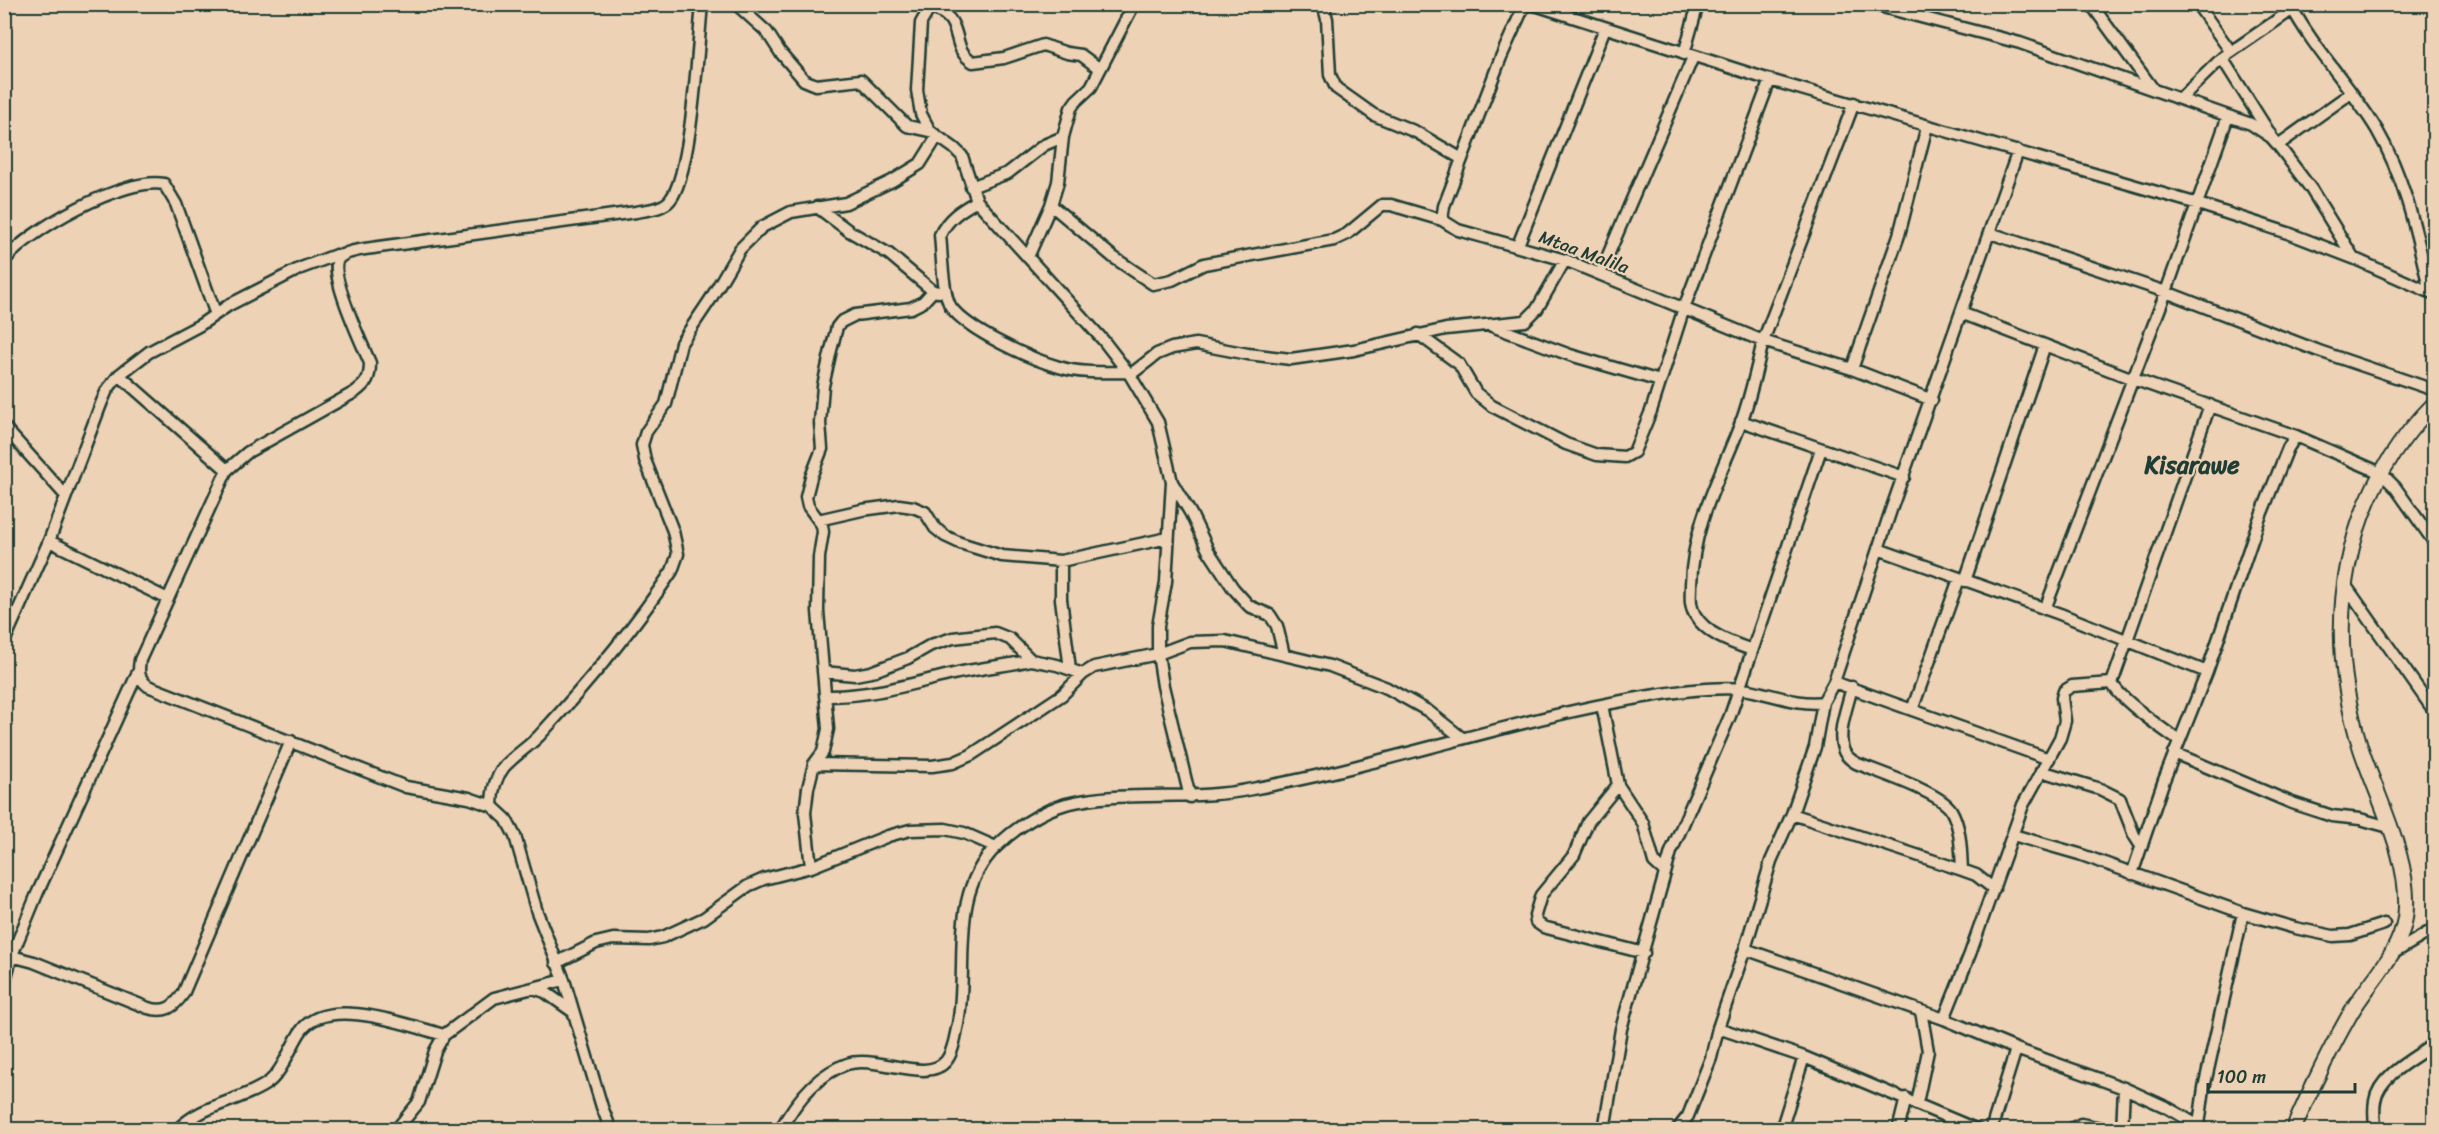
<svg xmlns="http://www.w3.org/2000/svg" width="2439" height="1134" viewBox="0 0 2439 1134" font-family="Sriracha,sans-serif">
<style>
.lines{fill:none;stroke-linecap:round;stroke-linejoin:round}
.minor-casing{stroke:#1f3d34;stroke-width:15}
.major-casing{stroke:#1f3d34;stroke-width:18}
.minor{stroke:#eed2b5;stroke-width:10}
.major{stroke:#eed2b5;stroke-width:14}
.labels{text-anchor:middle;stroke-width:4.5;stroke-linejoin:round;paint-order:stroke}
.street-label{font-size:18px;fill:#1f3d34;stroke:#eed2b5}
.district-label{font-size:24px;font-weight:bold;fill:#1f3d34;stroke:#eed2b5}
</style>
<rect width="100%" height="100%" fill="#eed2b5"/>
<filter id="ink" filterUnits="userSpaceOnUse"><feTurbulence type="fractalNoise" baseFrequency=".0167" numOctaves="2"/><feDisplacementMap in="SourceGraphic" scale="12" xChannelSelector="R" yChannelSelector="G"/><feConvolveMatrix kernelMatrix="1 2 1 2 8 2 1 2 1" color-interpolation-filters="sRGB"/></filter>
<g filter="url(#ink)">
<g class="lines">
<defs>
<path id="minor" d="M 736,4 L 767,32 L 780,52 L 804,80 L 816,85 L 861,80 L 907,126 L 930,131
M 932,4 L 921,23 L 917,90 L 921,114 L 930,131 L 954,148 L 962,156 L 977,201 L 1103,340 L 1130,375 L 1158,422 L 1172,482 L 1166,582 L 1158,626 L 1158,654 L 1163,686 L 1190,797
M 1318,4 L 1324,8 L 1327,19 L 1330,75 L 1336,88 L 1374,115 L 1416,132 L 1462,159
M 1525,4 L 1501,57 L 1444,206 L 1442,220 L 1458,230 L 1565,260 L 1763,341 L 1852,369 L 1932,400
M 1532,4 L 1770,80 L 2198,204 L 2288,233 L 2353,258 L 2434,294
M 1871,4 L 2020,43 L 2251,124 L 2271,137 L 2278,145 L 2311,189 L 2353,257
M 2091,4 L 2153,89
M 2197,4 L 2231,52
M 2290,4 C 2312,47 2352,88 2377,130 C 2406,180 2417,236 2430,292
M 930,7 C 939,11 949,15 953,25 C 960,40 956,51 973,62 L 1004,58 L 1043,45 L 1067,53 L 1081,55 L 1100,69
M 1684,54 L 1698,4
M 2222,58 L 2270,134
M 2180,99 L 2222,58 L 2293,9
M 2278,145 L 2351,93
M 971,187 L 1008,173 L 1044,145 L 1063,137
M 977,201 C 961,210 948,218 940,235 C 942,252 942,294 951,307 C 968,331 1031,359 1059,367 C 1081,374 1105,372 1128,372
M 1051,205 L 1113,257 L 1153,284 L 1172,280 L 1204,264 L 1334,240 L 1347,234 L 1382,205 L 1391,205 L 1442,220
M 817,207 L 849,231 L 889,254 L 933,291 L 939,292
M 1990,233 L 2166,292 L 2319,351 L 2434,390
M 1518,245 L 1605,28
M 1028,257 L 1051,205 L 1058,182 L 1063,137 L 1071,108 L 1076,101 L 1091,87 L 1134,4
M 4,261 C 30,229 123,177 164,184 L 176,204 L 215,312
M 1600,274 L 1693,57
M 1961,313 L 2133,379 L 2296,436 L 2381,473 L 2395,487 L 2434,542
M 1492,326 L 1570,355 L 1660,381
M 1418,334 L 1459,364 L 1476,393 L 1492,406 L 1566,444 L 1597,455 L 1625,457 L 1634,452 L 1651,411 L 1684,308 L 1770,80
M 1852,369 L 1899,235 L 1927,126
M 119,375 L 227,470
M 1130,375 L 1157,354 L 1172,348 L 1196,344 L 1248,354 L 1291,359 L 1354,350 L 1446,329 L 1525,321 L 1537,309 L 1565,260
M 1741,421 L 1904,477
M 4,427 L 66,496
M 1172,482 L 1191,514 L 1208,550 L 1233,588 L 1249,606 L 1270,615 L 1277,626 L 1284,655
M 818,520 L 862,510 L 899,505 L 913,507 L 925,512 L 935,528 L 945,536 L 960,543 L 1002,556 L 1061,561 L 1168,538
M 49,541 L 168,599
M 1878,549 L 2060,614 L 2207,672
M 1061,561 L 1061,599 L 1070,669
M 1965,581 L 2045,345
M 2346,586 L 2434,711
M 2045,609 L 2166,292 L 2228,116
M 4,642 L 49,541 L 101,404 L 107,390 L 119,375 L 149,352 L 200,325 L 229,305 L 301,268 L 336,255 L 342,256
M 1752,650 C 1732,643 1707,635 1695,615 C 1689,605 1691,595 1691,584 C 1693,522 1721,476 1742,420 C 1751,394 1757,368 1763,341 L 1854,103
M 823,672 L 855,675 L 871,672 L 908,658 L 931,645 L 953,638 L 995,633 L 1010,639 L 1031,660 L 1057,665 L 1083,674
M 1834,682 L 2049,759
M 1852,687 C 1848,705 1837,731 1843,749 C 1845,756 1851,760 1856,763 C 1877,772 1940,792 1951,810 C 1961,827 1961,851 1962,870
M 825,696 C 869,697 911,684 953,674 C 979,668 1005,666 1031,660
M 1602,705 L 1618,785 L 1588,822 L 1574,855 L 1541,895 L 1535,915 L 1536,922 L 1543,927 L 1644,953
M 1912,710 L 1959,579
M 2179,741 C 2163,729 2119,699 2112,683 L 2210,405
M 2174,753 L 2292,803 L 2332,816 L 2360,819 L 2389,827
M 814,764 L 932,766 L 953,763 L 971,755 L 1062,695 L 1083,674 L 1094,667 L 1158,654 L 1190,642 L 1225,641 L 1330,666 L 1387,688 L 1428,711 L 1462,738
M 2041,771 L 2100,789 L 2120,799 L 2134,835 L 2141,846
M 1618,785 L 1643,823 L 1654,862 L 1665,872
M 492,806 C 492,792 495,778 504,767 C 514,756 528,747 539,736 C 587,684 633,630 672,571 L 678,554 L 673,531 L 645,460 L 642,445 L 646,432 L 666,404 L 681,343 L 710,300 L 740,249 L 762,227 L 791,212 L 846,203 L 892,181 L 920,164 L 937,137
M 1792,814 L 1962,870 L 1976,875 L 1994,889
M 2013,835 L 2079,854 L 2243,913 L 2295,928 L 2333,936 L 2350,935 L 2384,924
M 811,867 L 805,813 L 808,788 L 814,764 L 823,752 L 828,729 L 818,611 L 819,557 L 823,532 L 822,525 L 808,506 L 806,497 L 811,477 L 822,449 L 820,423 L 823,386 L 831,350 L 837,327 L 841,322 L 855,315 L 911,308 L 923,302 L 933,291
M 2132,874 L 2164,780 L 2207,672 L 2259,520 L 2288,448 L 2296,436
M 1745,949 L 1944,1019 L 2016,1049 L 2124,1088 L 2168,1108 L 2206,1130
M 4,954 L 34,962 L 148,1008 C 165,1013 173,1008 183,994 L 291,741
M 2392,954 L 2434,929
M 556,963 L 596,943 L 613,939 L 649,940 L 663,937 L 704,918 L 748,886 L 764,879 L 811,867 L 888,836 L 910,830 L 945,829 L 964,833 L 996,847
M 4,984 L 12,955 L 37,894 L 138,672
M 533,988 L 545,992 L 572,1011
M 1944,1019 L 1970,954 L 2023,805 L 2060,738 L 2065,721 L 2062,698 L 2064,691 L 2072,686 L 2112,683
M 1718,1028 L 1804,1057 L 1978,1130
M 1917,1103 L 1928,1051 L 1921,1011
M 2199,1125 L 2204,1088 L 2243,913
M 177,1130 C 202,1104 237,1103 266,1084 C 282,1074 290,1047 301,1031 C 326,994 410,1026 444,1035
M 396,1130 L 419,1102 L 435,1051 L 444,1035 L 494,998 L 564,980
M 611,1130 L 602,1107 L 564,980 L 537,912 L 515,836 L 506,819 L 492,806 L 469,798 L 406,787 L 148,686 C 138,678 138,672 140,660 L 227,470 L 248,452 L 355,392 C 367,383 370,378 370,363 C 363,346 327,271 339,258 C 346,250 368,249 379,247 L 636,212 C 646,210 663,209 670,200 C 692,174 698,43 702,4
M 780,1130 C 795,1103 817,1074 847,1064 C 875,1054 927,1084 946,1061 C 954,1051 955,1036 958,1024 C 969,964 948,895 996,847 C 1014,829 1041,811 1066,804 C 1127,789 1191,802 1252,789 C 1289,782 1328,774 1365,764 C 1470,738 1576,705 1684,691 C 1702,689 1724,687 1742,689 C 1768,692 1797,706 1823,702 L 1834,682 L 1891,510 L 2018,151
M 1604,1130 L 1621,1029 L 1671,852 L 1730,716 L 1821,449
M 1677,1130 L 1688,1116 L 1711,1058 L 1718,1028 L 1745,949 L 1771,861 L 1792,814 L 1815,747 L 1823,702
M 1781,1130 L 1804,1057
M 1898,1130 L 1906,1098
M 1991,1130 L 2016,1049
M 2069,1130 L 2081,1124 L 2112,1130
M 2122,1130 L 2124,1088
M 2375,1130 C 2375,1121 2373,1110 2375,1101 C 2379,1075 2415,1058 2434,1044"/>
<path id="major" d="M 2293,1130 C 2310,1091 2328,1053 2349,1016 C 2367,983 2399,957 2405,918 C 2413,864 2378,800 2361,749 C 2322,626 2341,497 2434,404"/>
</defs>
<!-- minor casing -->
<use href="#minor" class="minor-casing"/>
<!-- major casing -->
<use href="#major" class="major-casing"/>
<!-- minor -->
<use href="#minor" class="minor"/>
<!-- major -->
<use href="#major" class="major"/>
</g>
</g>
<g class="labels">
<!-- street labels -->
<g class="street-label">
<text transform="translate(1584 252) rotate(20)" y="6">Mtaa Malila</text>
</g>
<!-- district labels -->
<g class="district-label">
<text x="2192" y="473">Kisarawe</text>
</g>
</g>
<!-- margin -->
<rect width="2439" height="1134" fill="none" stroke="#eed2b5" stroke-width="24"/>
<rect x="12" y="12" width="2415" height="1110" fill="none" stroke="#1f3d34" stroke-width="2" filter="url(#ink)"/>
<!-- scale -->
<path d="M2208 1083v9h147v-9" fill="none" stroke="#1f3d34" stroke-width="3"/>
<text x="2217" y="1083" font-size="18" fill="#1f3d34" stroke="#eed2b5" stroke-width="4.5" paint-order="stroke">100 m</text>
</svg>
